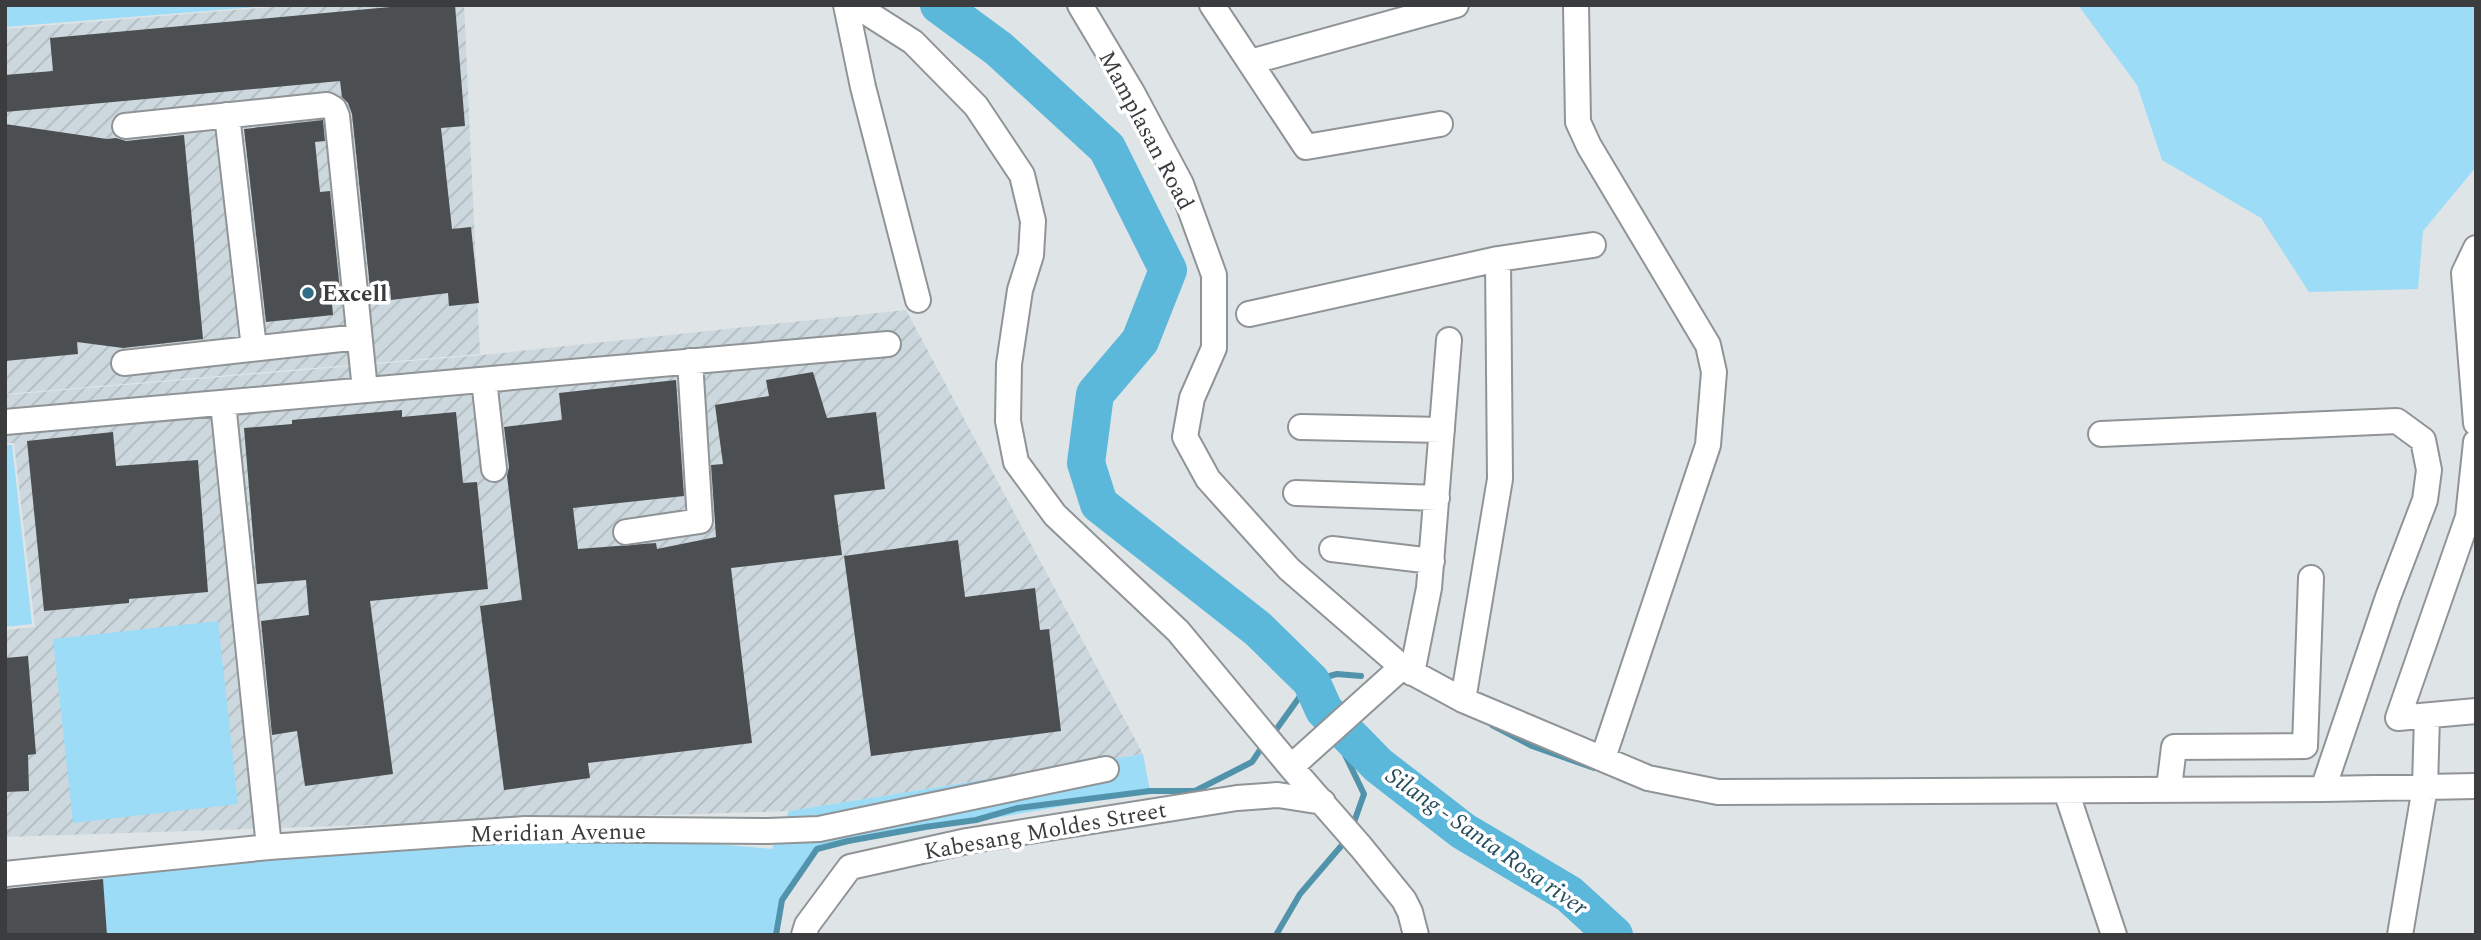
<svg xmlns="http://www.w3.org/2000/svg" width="2481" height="940" viewBox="0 0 2481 940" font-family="Spectral,serif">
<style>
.industrial{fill:url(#industrial-furrows)}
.grass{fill:#9cdcf7}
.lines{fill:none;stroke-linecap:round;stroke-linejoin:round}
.stream{stroke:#5293ac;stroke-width:6}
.river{stroke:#5cb8db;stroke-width:38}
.building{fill:#4b4f51}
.minor-casing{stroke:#909496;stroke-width:28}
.minor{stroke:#fff;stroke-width:24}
.poi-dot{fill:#316e85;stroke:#fff;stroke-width:2.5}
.labels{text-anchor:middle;stroke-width:7;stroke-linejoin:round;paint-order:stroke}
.street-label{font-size:23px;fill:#3a3c3d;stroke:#fff}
.poi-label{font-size:23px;font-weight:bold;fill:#3a3c3d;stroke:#fff;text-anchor:start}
.water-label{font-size:24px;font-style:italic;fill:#254d5d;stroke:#fff}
</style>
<defs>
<pattern id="industrial-furrows" width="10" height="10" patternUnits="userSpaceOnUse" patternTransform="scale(1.75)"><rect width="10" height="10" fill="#ccd8de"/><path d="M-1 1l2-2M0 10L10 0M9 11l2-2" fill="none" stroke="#b0babf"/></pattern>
</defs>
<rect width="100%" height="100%" fill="#dfe4e6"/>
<!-- industrial -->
<path class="industrial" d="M 295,5 L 464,5 L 480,354 L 5,394 L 5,29 Z
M 906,310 L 1143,754 L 789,811 L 5,837 L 5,630 L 35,627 L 14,443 L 5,443 L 5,395 L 483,355 Z"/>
<!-- grass -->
<path class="grass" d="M 5,5 L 280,5 L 5,27 Z
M 2078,5 L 2476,5 L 2476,167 L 2423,231 L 2418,289 L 2309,292 L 2261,218 L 2162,160 L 2137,85 Z
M 5,445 L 12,445 L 32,624 L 5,627 Z
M 218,621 L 238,804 L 73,823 L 53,639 Z
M 1143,754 L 1150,791 L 817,849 L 782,900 L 776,935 L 107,935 L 102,870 L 526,827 L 772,849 L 789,811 Z"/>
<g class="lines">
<!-- stream -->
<path class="stream" d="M 1311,681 L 1330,724
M 1492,725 L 1532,746 L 1594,768
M 1273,734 L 1311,681 L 1337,674 L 1361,676
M 1335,734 L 1364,794 L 1353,825
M 776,935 L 782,900 L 817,849 L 848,841 L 925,827 L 976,820 L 1018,808 L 1150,791 L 1195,791 L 1252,762 L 1262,747
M 1276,935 L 1300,894 L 1342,845"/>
<!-- river -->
<path class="river" d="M 939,5 L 999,49 L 1107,148 L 1168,270 L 1140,341 L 1095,394 L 1086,463 L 1099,504 L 1258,629 L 1311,681 L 1324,710 L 1378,765 L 1463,831 L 1569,894 L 1614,935"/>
</g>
<!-- building -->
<path class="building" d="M 412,5 L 455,5 L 465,126 L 441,128 L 452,229 L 471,227 L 479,303 L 449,306 L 448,293 L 391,300 L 390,286 L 370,288 L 352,114 L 348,103 L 342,97 L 340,81 L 5,112 L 5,75 L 53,71 L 50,38 Z
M 323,120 L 325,141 L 315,142 L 320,192 L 330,191 L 340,291 L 331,292 L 333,315 L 266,322 L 244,129 Z
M 5,124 L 107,139 L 116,138 L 126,141 L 184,135 L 203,339 L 123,348 L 77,342 L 78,354 L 5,361 Z
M 813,372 L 827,418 L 876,412 L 885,489 L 834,495 L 842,555 L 731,568 L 752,743 L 588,763 L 590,778 L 504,790 L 480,606 L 522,600 L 507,476 L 509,467 L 504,427 L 562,420 L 559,393 L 676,380 L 684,496 L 573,508 L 578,549 L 656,543 L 657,549 L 716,537 L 711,465 L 723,464 L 715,405 L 769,396 L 766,380 Z
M 402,410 L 402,417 L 456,412 L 463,483 L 477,482 L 488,589 L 370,601 L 393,774 L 305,786 L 297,731 L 272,735 L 261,621 L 309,615 L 306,580 L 257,584 L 244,428 L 292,424 L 292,420 Z
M 113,432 L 116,466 L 198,460 L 208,592 L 129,599 L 129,603 L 44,611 L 27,441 Z
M 958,540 L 965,597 L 1035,588 L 1040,630 L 1049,629 L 1061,731 L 871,756 L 844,556 Z
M 28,656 L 36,754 L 28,755 L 29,791 L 5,792 L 5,658 Z
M 103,879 L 107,935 L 5,935 L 5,889 Z"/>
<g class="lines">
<defs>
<path id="minor" d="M 846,5 L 863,87 L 918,300
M 855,5 L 913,42 L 976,106 L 1022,175 L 1033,221 L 1031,255 L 1020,290 L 1009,364 L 1008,421 L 1016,462 L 1055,515 L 1178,631 L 1291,767 L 1361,847 L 1404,900 L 1410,912 L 1416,935
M 1080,5 L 1133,94 L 1181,184 L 1214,275 L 1214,348 L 1192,398 L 1185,437 L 1208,479 L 1289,569 L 1402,667 L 1463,700 L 1648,778 L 1718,792 L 2323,789 L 2476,786
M 1212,5 L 1306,147 L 1440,124
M 1576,5 L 1578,122 L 1589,146 L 1708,345 L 1714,372 L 1708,445 L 1603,758
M 1250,62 L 1456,5
M 227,115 L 254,348
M 125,126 L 327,105 L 334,109 L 337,116 L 365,390
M 2476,248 L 2464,273 L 2476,423
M 1249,314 L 1498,259
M 124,363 L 359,337
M 484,380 L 494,469
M 223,403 L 269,847
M 5,422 L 888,344
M 1301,427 L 1442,430
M 2101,434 L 2397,421 L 2423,440 L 2429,470 L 2425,500 L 2388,597 L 2323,789
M 2476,442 L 2468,517 L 2398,718 L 2476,711
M 1296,493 L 1437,498
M 626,532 L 700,521 L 690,361
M 1332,549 L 1432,561
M 1412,673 L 1429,588 L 1449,340
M 1463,700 L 1500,479 L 1498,259 L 1593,245
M 1291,767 L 1402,667
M 2169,788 L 2174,747 L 2305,746 L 2311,578
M 2066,791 L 2114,935
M 5,874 L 269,847 L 525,829 L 768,831 L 819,829 L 1106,769
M 804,935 L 807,925 L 850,867 L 967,841 L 1237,798 L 1278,795 L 1323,802
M 2400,935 L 2425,787 L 2427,716"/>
</defs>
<!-- minor casing -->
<use href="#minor" class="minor-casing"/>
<!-- minor -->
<use href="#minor" class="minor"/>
</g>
<!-- markers -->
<circle class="poi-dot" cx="308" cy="293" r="7"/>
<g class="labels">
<!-- street labels -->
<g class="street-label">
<text transform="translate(1147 130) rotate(62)" y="8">Mamplasan Road</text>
<text transform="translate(1045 830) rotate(-10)" y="8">Kabesang Moldes Street</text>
<text transform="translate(558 832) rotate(-1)" y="8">Meridian Avenue</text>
</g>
<!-- poi labels -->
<g class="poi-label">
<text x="322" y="301">Excell</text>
</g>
<!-- water labels -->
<g class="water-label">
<text transform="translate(1487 841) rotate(35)" y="8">Silang - Santa Rosa river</text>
</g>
</g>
<!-- border -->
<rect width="2481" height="940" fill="none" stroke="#3a3c3d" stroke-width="14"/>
</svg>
